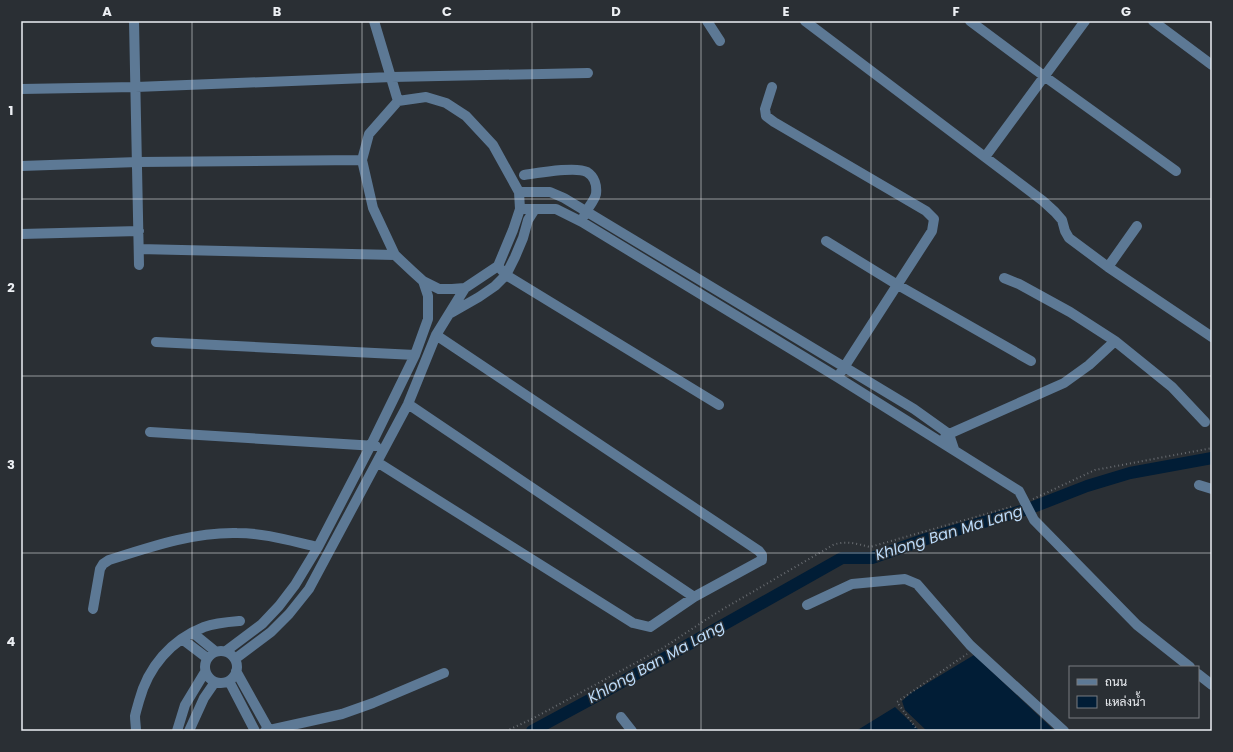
<svg xmlns="http://www.w3.org/2000/svg" width="1233" height="752" viewBox="0 0 1233 752" font-family="Poppins,Sarabun,sans-serif">
<style>
.water{fill:#011d36}
.lines{fill:none;stroke-linecap:round;stroke-linejoin:round}
.canal{stroke:#011d36;stroke-width:12}
.path{stroke:#686c71;stroke-width:2;stroke-dasharray:1 3;stroke-linecap:butt}
.minor{stroke:#5d7995;stroke-width:10}
.grid{fill:none;stroke:#eceff3;stroke-width:1;stroke-opacity:0.55}
.labels{text-anchor:middle;stroke-width:3;stroke-linejoin:round;paint-order:stroke}
.water-label{font-size:15px;font-style:italic;fill:#bddcfa;stroke:#2a2f34}
.neatline{fill:none;stroke:#eceff3;stroke-width:1.5}
.grid-label{font-size:13px;text-anchor:middle;font-weight:bold;fill:#eceff3}
</style>
<rect width="100%" height="100%" fill="#2a2f34"/>
<!-- water -->
<path class="water" d="M 974,655 L 1055,731 L 927,731 L 905,710 L 902,701 L 911,693 Z
M 895,707 L 920,731 L 856,731 Z"/>
<g class="lines">
<!-- canal -->
<path class="canal" d="M 532,731 L 606,691 L 842,558 L 872,558 L 926,539 L 1028,509 L 1087,486 L 1130,473 L 1212,458"/>
<!-- path -->
<path class="path" d="M 1033,499 L 1095,470 L 1212,448
M 506,731 L 532,719 L 663,648 L 713,615 L 833,545 C 846,540 857,544 870,547 L 1014,506
M 918,731 L 897,702 L 967,654"/>
<!-- minor -->
<path class="minor" d="M 134,21 L 139,265
M 374,21 L 398,101
M 707,21 L 720,41
M 805,21 L 1043,201 L 1055,212 L 1062,220 L 1065,231 L 1069,238 L 1108,267 L 1212,337
M 970,21 L 1044,76 L 1176,171
M 1153,21 L 1212,65
M 772,87 L 765,109 L 766,116 L 774,122 L 926,211 L 934,219 L 932,231 L 841,372
M 21,89 L 136,87 L 392,77 L 588,73
M 426,97 L 446,103 L 466,116 L 493,145 L 519,192 L 520,209 L 513,230 L 498,266 L 465,288 L 452,289 L 439,289 L 423,281 L 412,271 L 395,255 L 373,208 L 362,160 L 369,134 L 398,101 Z
M 985,157 L 1085,21
M 21,166 L 138,162 L 362,160
M 524,175 C 538,173 576,166 587,172 C 595,177 597,186 596,194 C 594,202 587,208 584,216
M 519,192 L 550,192 L 564,198 L 914,409 L 949,434 L 954,449
M 520,209 L 556,209 L 582,222 L 837,377 L 1019,491 L 1034,520 L 1137,625 L 1190,667
M 21,234 L 139,231
M 826,241 L 896,284 L 1031,361
M 139,249 L 395,255
M 498,266 L 506,275 L 719,405
M 1108,267 L 1137,226
M 1004,278 L 1019,284 L 1070,312 L 1115,341 L 1172,387 L 1205,422
M 451,313 L 479,297 L 495,286 L 506,275 L 515,257 L 523,238 L 528,220 L 535,209
M 156,342 L 415,355
M 408,404 L 694,597
M 150,432 L 376,446
M 945,437 L 949,434 L 1064,383 L 1089,365 L 1115,341
M 377,462 L 633,623 L 650,627 L 694,597 L 762,560 L 762,555 L 759,551 L 436,335
M 1199,485 L 1212,489
M 807,605 L 852,584 L 905,579 L 917,584 L 970,645 L 1064,731
M 93,609 L 100,569 L 103,564 L 109,560 C 150,547 193,532 237,533 C 265,533 291,541 318,547
M 193,633 L 215,651
M 182,639 L 207,658
M205 667a16 16 0 1 1 32 0a16 16 0 1 1-32 0Z
M 226,651 L 262,624 L 279,606 L 295,585 L 318,547 L 371,445 L 415,355 L 428,319 L 428,296 L 423,281
M 235,659 L 271,632 L 289,614 L 309,589 L 408,404 L 436,335 L 465,288
M 236,671 L 269,730
M 1198,674 L 1212,685
M 229,681 L 255,731
M 621,717 L 632,731
M 136,731 C 136,726 135,721 135,716 C 136,711 138,705 139,701 C 148,667 171,640 204,627 C 215,623 228,622 240,621
M 177,731 L 185,705 L 205,672
M 189,731 L 204,698 L 215,682
M 265,731 L 342,714 L 373,703 L 444,673"/>
</g>
<!-- grid -->
<path class="grid" d="M 192,21 L 192,731M 362,21 L 362,731M 532,21 L 532,731M 701,21 L 701,731M 871,21 L 871,731M 1041,21 L 1041,731M 21,199 L 1212,199M 21,376 L 1212,376M 21,553 L 1212,553"/>
<g class="labels">
<!-- water labels -->
<g class="water-label">
<text transform="translate(949 533) rotate(-17)" y="5">Khlong Ban Ma Lang</text>
<text transform="translate(656 662) rotate(-29)" y="5">Khlong Ban Ma Lang</text>
</g>
</g>
<!-- border -->
<rect width="1233" height="752" fill="none" stroke="#2a2f34" stroke-width="44"/>
<!-- legend -->
<rect x="1069" y="666" width="130" height="52" fill="#2a2f34" stroke="#787c80"/>
<rect x="1077" y="679" width="20" height="6" fill="#5d7995" stroke="#787c80"/>
<text x="1105" y="686" font-size="12" fill="#eceff3">ถนน</text>
<rect x="1077" y="696" width="20" height="12" fill="#011d36" stroke="#787c80"/>
<text x="1105" y="706" font-size="12" fill="#eceff3">แหล่งน้ำ</text>
<rect x="22" y="22" width="1189" height="708" class="neatline"/>
<g class="grid-label">
<text x="107" y="16">A</text>
<text x="277" y="16">B</text>
<text x="447" y="16">C</text>
<text x="616" y="16">D</text>
<text x="786" y="16">E</text>
<text x="956" y="16">F</text>
<text x="1126" y="16">G</text>
<text x="11" y="115">1</text>
<text x="11" y="292">2</text>
<text x="11" y="469">3</text>
<text x="11" y="646">4</text>
</g>
</svg>
